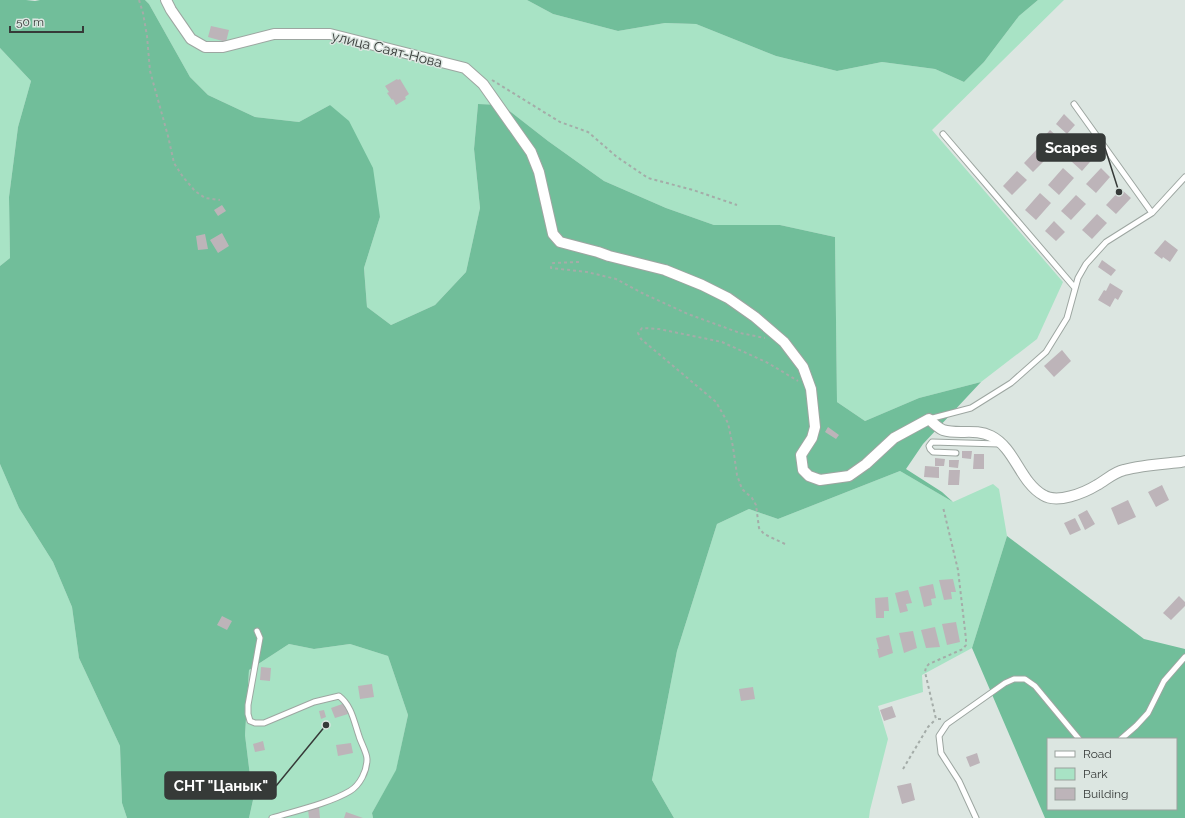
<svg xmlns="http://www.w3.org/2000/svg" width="1185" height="818" viewBox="0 0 1185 818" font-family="Raleway,sans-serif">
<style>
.green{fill:#a8e3c5}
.forest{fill:#71be9a;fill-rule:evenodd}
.building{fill:#bdb4b9}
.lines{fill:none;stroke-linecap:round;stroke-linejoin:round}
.lane-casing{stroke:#9da6a1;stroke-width:7}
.street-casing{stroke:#9da6a1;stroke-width:12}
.path{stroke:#a4aca8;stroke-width:2;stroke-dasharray:3 3;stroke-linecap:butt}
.lane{stroke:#fff;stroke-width:5}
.street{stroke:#fff;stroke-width:10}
.labels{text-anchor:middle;stroke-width:3;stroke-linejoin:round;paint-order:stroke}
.street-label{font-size:14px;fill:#363a38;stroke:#dce6e1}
.leader{fill:none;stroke:#363a38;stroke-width:1.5}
.callout-dot{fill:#363a38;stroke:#dce6e1;stroke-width:1.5}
.callout{fill:#363a38;stroke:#363a38;stroke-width:1.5}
.callout-label{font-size:15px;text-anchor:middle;font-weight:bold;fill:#fff}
</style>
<rect width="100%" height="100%" fill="#dce6e1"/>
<!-- green -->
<path class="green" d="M 145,0 L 527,0 L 553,14 L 618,31 L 665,23 L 696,24 L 776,56 L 837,71 L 882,62 L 935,69 L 964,82 L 984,62 L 1019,16 L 1038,0 L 1064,0 L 932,130 L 1063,282 L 1037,339 L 981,382 L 919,398 L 865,421 L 837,402 L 835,237 L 780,225 L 714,225 L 666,208 L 604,181 L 548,141 L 502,105 L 478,104 L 474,149 L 480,208 L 466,272 L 435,305 L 391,325 L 367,307 L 364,268 L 380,217 L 330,105 L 299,122 L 255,117 L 208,95 L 190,77 L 149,4 Z
M 0,48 L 31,81 L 18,127 L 9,197 L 10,258 L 0,266 Z
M 0,464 L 19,508 L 53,562 L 72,607 L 79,658 L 120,746 L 122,803 L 127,818 L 0,818 Z
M 900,471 L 953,502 L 993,484 L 999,489 L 1007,536 L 972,648 L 922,675 L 923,692 L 878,706 L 888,739 L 870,810 L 869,818 L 674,818 L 652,780 L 677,651 L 717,524 L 749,509 L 778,519 Z
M 289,644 L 314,649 L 350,644 L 388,656 L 408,715 L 396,771 L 372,813 L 373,818 L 249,818 L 253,800 L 245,735 L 249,670 Z"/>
<!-- forest -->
<path class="forest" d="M 0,0 L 26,0 L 35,1 L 40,0 L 145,0 L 149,4 L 190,77 L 208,95 L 255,117 L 299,122 L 330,105 L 349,121 L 373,168 L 380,217 L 364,268 L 367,307 L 391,325 L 435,305 L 466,272 L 480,208 L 474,149 L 478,104 L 502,105 L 548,141 L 604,181 L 666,208 L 714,225 L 780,225 L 835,237 L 837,402 L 865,421 L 919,398 L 981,382 L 923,444 L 906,469 L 942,492 L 953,502 L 900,471 L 778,519 L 749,509 L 717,524 L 677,651 L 652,780 L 674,818 L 373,818 L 372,813 L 396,770 L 408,715 L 388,656 L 350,644 L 314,649 L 289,644 L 249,670 L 245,735 L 253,800 L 249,818 L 127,818 L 122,803 L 120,746 L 79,658 L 72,607 L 53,562 L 19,508 L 0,464 L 0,266 L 10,258 L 9,197 L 18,127 L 31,81 L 0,48 Z
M 527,0 L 1038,0 L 1019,16 L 984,62 L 964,82 L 935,69 L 882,62 L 837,71 L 776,56 L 696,24 L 665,23 L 618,31 L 553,14 Z
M 1007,536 L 1144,639 L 1185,649 L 1185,818 L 1045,818 L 972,648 ZM 1048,739 L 1176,739 L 1176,809 L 1048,809 Z"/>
<!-- building -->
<path class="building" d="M 211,26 L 229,30 L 226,42 L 208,37 Z
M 397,79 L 398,80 L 400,79 L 409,94 L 405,97 L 406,99 L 396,105 L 393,99 L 392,100 L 387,93 L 389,92 L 385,86 Z
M 1064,114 L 1075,125 L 1067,134 L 1056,124 Z
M 1050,130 L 1062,141 L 1053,150 L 1042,139 Z
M 1086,144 L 1097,154 L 1082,171 L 1071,161 Z
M 1038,148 L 1048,157 L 1033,172 L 1024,163 Z
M 1063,168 L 1074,178 L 1059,195 L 1048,185 Z
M 1101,168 L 1110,177 L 1096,193 L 1086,184 Z
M 1017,171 L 1027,180 L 1012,195 L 1003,186 Z
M 1121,189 L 1131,198 L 1116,214 L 1106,205 Z
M 1040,193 L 1051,203 L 1036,220 L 1025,210 Z
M 1076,195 L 1086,204 L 1071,220 L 1061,211 Z
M 222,205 L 226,211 L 218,216 L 214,210 Z
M 1097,214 L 1107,223 L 1092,239 L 1082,230 Z
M 1054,221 L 1065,232 L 1056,241 L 1045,231 Z
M 222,233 L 229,246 L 218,253 L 210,240 Z
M 205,234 L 208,249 L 198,250 L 196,236 Z
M 1165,240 L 1178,250 L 1170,262 L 1163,257 L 1162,259 L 1154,253 Z
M 1102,260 L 1116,270 L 1111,276 L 1098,267 Z
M 1110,283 L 1123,291 L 1118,300 L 1115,298 L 1110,307 L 1098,300 L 1104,290 L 1106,291 Z
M 1062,350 L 1071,361 L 1054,377 L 1044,366 Z
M 828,427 L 839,435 L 836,439 L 825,432 Z
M 962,451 L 972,451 L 971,459 L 962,458 Z
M 974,454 L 984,454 L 984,469 L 973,469 Z
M 935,458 L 945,459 L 944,466 L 935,466 Z
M 949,460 L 959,460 L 958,468 L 949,467 Z
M 925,466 L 939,467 L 939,478 L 924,477 Z
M 949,470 L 960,470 L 959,485 L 948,485 Z
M 1162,485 L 1169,500 L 1156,507 L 1148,492 Z
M 1128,500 L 1136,517 L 1118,525 L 1111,508 Z
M 1087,510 L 1095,524 L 1085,530 L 1078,515 Z
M 1075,518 L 1081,530 L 1070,535 L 1064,523 Z
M 953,579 L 956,592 L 951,592 L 952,599 L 944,600 L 939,580 Z
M 933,584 L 936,598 L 931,599 L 932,605 L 924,607 L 919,587 Z
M 908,590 L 912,603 L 906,604 L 908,611 L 900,613 L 895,593 Z
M 1179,596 L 1185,602 L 1185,606 L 1171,620 L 1163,613 Z
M 888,597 L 889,611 L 884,611 L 884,618 L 876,618 L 875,598 Z
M 222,616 L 232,621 L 227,630 L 217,625 Z
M 956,622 L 960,642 L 947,645 L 942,624 Z
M 935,627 L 940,647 L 926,648 L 921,630 Z
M 913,631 L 917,648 L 904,653 L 899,633 Z
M 889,635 L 893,653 L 879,658 L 877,649 L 879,649 L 876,638 Z
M 261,667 L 271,668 L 270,681 L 260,680 Z
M 372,684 L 374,697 L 360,699 L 358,686 Z
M 753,687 L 755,699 L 741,701 L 739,689 Z
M 345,703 L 348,714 L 335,718 L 331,708 Z
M 892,706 L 896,717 L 884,721 L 880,710 Z
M 324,710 L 326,717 L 321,719 L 319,711 Z
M 263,741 L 265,750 L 255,752 L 253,744 Z
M 351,743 L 353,753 L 338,756 L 336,745 Z
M 977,753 L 980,763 L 970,767 L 966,757 Z
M 911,783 L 915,800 L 902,804 L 897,786 Z
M 319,807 L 320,818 L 309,818 L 308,809 Z
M 346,812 L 363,818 L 344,818 Z"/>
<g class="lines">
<defs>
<path id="lane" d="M 1074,104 L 1152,213
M 943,134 L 1075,288
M 929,419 L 971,408 L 1011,383 L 1046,352 L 1067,318 L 1078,278 L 1086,264 L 1106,242 L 1152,213 L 1185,177
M 956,453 L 933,452 L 930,449 L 929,446 L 932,442 L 999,444
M 257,631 L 260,638 L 248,705 L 248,714 L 250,721 L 255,723 L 264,723 L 314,702 L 339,696 C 352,706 354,722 359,736 C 361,743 367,753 367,759 C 367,771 360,785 350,791 C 330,803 295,811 272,818
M 1121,739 L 1136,726 L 1148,713 L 1164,681 L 1185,657
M 976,818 L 959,781 L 941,753 L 939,736 L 947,724 L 1005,683 L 1014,679 L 1025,679 L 1035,686 L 1079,739"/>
<path id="street" d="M 166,0 L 171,10 L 191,39 L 205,47 L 223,47 L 274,34 L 330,34 L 465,68 L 483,84 L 531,152 L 539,172 L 553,234 L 560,242 L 598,252 L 609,256 L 665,270 L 702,285 L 728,298 L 755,317 L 784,342 L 803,367 L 811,389 L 815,427 L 812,438 L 801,455 L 803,470 L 809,476 L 820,480 L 849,476 L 866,464 L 894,438 L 929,419 C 933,423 938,428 943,430 C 959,435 975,428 991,436 C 1015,448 1020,482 1043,495 C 1057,504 1084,493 1097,485 C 1106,480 1114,472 1124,470 C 1142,465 1162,464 1181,462 L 1185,461"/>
</defs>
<!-- lane casing -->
<use href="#lane" class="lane-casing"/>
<!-- street casing -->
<use href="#street" class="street-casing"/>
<!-- path -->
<path class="path" d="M 139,0 L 143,13 L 147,36 L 150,71 L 168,136 L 174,163 L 183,177 L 195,191 L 205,198 L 220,200
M 492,80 L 560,122 L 588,132 L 617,157 L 648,178 L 693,190 L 737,205
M 579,262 L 553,263 L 551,265 L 551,268 L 587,272 L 616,279 L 644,294 L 688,314 L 740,333 L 765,338
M 785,544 L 764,534 L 759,528 L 756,505 L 752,498 L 742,489 L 737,475 L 733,447 L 728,423 L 716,402 L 641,339 L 638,333 L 642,328 L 659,329 L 722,342 L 768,363 L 798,381
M 941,719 L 936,719 L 925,672 L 926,667 L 929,664 L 963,649 L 966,645 L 966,639 L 958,570 L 943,507
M 903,769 L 928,727 L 936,719"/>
<!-- lane -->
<use href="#lane" class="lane"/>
<!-- street -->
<use href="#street" class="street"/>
</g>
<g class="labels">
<!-- street labels -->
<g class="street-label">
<text transform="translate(387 49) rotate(14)" y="5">улица Саят-Нова</text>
</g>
</g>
<!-- callouts -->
<path class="leader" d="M1119 192L1105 148M326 725L276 786"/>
<g class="callout-dot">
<circle cx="1119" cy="192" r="4"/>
<circle cx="326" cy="725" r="4"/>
</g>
<g class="callout">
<rect x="1037" y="134" width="68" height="27" rx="4"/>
<rect x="165" y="772" width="111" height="27" rx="4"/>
</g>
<g class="callout-label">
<text x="1071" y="153">Scapes</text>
<text x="221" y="791">СНТ "Цанык"</text>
</g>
<!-- legend -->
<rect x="1047" y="738" width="130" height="72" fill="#dce6e1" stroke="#9aa19d"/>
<rect x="1055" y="751" width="20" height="6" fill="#ffffff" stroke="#9aa19d"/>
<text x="1083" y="758" font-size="12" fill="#363a38">Road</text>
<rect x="1055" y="768" width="20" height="12" fill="#a8e3c5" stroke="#9aa19d"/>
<text x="1083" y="778" font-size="12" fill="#363a38">Park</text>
<rect x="1055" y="788" width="20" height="12" fill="#bdb4b9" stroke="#9aa19d"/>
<text x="1083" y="798" font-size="12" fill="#363a38">Building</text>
<!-- scale -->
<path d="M10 26v6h73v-6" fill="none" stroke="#363a38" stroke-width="2"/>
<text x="16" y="26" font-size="12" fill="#363a38" stroke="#dce6e1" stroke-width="3" paint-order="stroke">50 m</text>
</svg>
